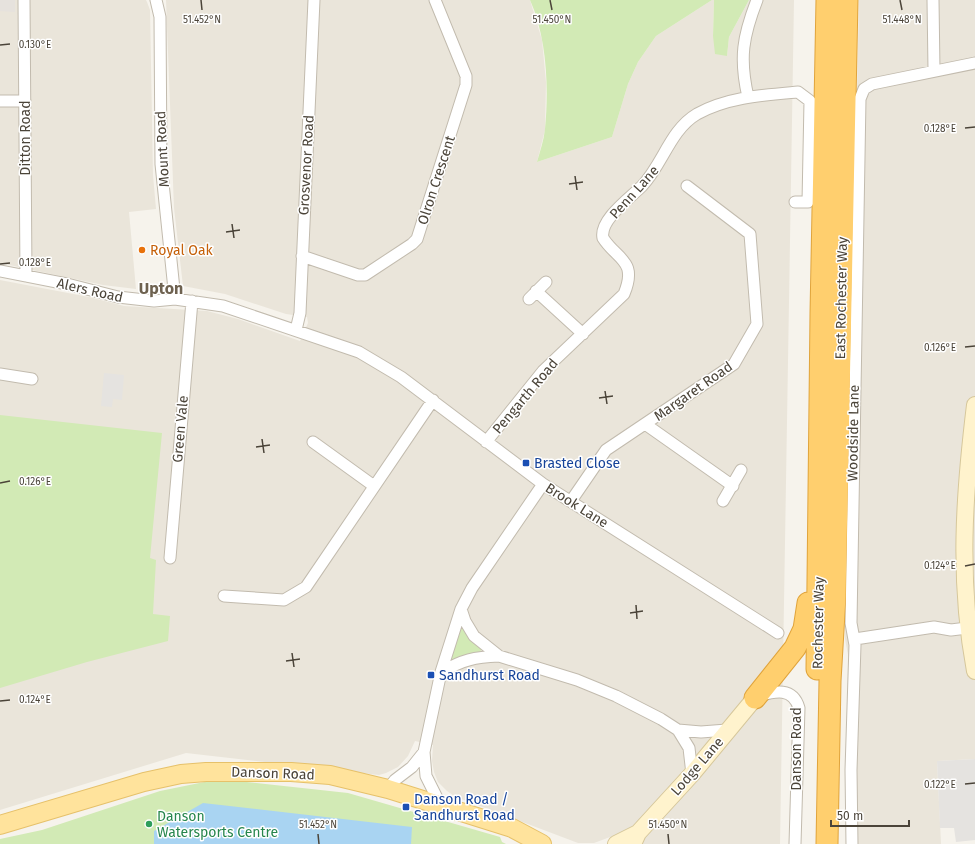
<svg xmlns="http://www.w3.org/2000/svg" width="975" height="844" viewBox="0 0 975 844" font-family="'Fira Sans',sans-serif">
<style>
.residential{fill:#eae5da}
.industrial{fill:#e6e2dd}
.green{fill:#d2eab5}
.parking{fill:#e5e3e0}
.water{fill:#a9d4f2}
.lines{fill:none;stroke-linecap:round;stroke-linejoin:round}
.street-casing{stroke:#c2bbae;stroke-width:13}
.secondary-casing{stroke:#d6c79b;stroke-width:18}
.primary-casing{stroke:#e6c16a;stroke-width:20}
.highway-casing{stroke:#e0a43c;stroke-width:23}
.street{stroke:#fff;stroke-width:11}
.secondary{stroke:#fff3cd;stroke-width:16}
.primary{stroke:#ffe39c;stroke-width:18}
.highway{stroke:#ffcf6e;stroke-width:21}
.ticks{fill:none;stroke:#4b4439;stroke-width:1.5}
.food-dot{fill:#e8710a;stroke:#fff;stroke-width:1.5}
.transit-dot{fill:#1a4fb4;stroke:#fff;stroke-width:1.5}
.leisure-dot{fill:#2e9e5b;stroke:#fff;stroke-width:1.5}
.labels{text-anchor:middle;stroke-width:3;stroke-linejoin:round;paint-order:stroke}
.street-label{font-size:14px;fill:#4b4439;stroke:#fff}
.food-label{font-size:14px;fill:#c56008;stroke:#fff;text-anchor:start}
.transit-label{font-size:14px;fill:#164399;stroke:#fff;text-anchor:start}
.leisure-label{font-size:14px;fill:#27864d;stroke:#fff;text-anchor:start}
.quarter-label{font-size:16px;font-weight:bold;fill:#6e6250;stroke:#fff}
.ticks-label{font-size:10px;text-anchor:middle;fill:#4b4439;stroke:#fff;stroke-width:3;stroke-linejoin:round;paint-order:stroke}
</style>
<rect width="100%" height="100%" fill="#f6f3ec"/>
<!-- residential -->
<path class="residential" d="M 0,0 L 146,0 L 147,2 L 150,10 L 153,175 L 156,209 L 129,212 L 136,289 L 103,285 L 0,263 Z
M 166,0 L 530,0 L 542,40 L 546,82 L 545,130 L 537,162 L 612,137 L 628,84 L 638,62 L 656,36 L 712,0 L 714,0 L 713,36 L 727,56 L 729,37 L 749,0 L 794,0 L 780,844 L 617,844 L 610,837 L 594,843 L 578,843 L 456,797 L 447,791 L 438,782 L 434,772 L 432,761 L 433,745 L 415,741 L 408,756 L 398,767 L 386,773 L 379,775 L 186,753 L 0,810 L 0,280 L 89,297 L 124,306 L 207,311 L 238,319 L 300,341 L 308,323 L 307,317 L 286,314 L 225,294 L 183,286 L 174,208 Z
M 859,0 L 975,0 L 975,759 L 937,761 L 941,844 L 846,844 L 850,665 L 845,639 Z"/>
<!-- industrial -->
<path class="industrial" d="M 0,0 L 15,0 L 15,12 L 0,11 Z"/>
<!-- green -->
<path class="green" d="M 530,0 L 712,0 L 656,36 L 638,62 L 628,84 L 612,137 L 537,162 C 540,151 544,140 545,129 C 549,88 547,38 530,0 Z
M 714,0 L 749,0 L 729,37 L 727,56 L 715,54 L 713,36 Z
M 0,415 L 162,433 L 150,558 L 156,560 L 153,614 L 170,616 L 168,641 L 87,662 L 0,688 Z
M 461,626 L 482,648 L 480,652 L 448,662 Z
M 219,779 L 348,793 L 500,837 L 502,842 L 506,844 L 0,844 L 0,839 L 42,830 L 160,791 Z"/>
<!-- parking -->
<path class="parking" d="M 104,373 L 124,375 L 122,400 L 113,399 L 112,407 L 101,406 Z
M 975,759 L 975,840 L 956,842 L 954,828 L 940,828 L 937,761 Z"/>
<!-- water -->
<path class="water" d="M 203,803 L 412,827 L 411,844 L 154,844 L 154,831 Z"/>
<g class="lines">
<defs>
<path id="street" d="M 24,0 L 26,276
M 156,0 L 160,17 L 161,164 L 175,299
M 933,0 L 934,70
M 748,97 C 739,58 743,36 757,0
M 0,101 L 25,101
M 302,256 L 358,275 L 365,275 L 412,244 L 417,239 L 466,85 L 466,76 L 435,0
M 0,271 L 67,284 L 118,297 L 154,301 L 175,299 L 223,306 L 359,352 L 401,377 L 543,484 L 778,633
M 536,291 L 583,334
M 529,299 L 546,282
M 296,330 L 300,313 L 314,0
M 0,374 L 32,379
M 645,424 L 733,486
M 313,442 L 374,486
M 486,442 L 543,371 L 624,294 C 638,260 617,260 603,238 C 599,220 630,198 642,186 C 663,164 670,130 697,114 C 728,97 764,95 798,92 L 810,101 L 808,202 L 795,202
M 571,501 L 606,450 L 734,364 L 757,324 L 750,234 L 687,186
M 723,501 L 741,470
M 170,558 L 192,301
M 224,596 L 284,600 L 306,587 L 433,400
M 461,609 L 465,621 L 474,636 L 499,656 L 577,680 L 616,696 L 661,719 L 678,730 L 689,748 L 692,774
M 855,639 L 934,627 L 951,630 L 967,628
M 441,672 C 463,660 474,657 499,656
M 759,696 C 775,691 793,687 799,708 L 795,844
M 678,730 L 701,732 L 727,730
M 388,789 L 395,780 L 412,767 L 424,752
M 441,806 L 426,776 L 424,752 L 441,672 L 461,609 L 472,588 L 543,484
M 852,844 L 851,770 L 855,645 L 851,623 L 860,99 L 864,89 L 872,84 L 975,63"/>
<path id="secondary" d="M 975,405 C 964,495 958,580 975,671
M 616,844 L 638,833
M 633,844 L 638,833 L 692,774 L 755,698"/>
<path id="primary" d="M 0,825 L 144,782 L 181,774 L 206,772 L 291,772 L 330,775 L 388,789 L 512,828 L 542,844"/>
<path id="highway" d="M 817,669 L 821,314 L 827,0
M 755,698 L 795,648 L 804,629 L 808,603
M 827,844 L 830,681 L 835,596 L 847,0"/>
</defs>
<!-- street casing -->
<use href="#street" class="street-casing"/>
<!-- secondary casing -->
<use href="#secondary" class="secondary-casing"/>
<!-- primary casing -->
<use href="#primary" class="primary-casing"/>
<!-- highway casing -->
<use href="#highway" class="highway-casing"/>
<!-- street -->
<use href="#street" class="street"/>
<!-- secondary -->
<use href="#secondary" class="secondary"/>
<!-- primary -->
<use href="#primary" class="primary"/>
<!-- highway -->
<use href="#highway" class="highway"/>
</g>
<!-- ticks -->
<path class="ticks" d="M 201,0 L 202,10M 550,0 L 552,10M 900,0 L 902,10M 0,45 L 10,44M 965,128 L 975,127M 575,176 L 577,190M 569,184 L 583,182M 232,224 L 234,238M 226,232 L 240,230M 0,264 L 10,263M 965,347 L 975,346M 605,391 L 607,404M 599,398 L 613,396M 262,439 L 264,453M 256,447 L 270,445M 0,483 L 10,481M 965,566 L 975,564M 636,605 L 637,619M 630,613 L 643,611M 292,653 L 294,667M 286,661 L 300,659M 0,701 L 10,700M 965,784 L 975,783M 318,834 L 319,844M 668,834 L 669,844"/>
<!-- markers -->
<circle class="food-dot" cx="142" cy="250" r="4"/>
<g class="transit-dot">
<rect x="522" y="459" width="8" height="8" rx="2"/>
<rect x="427" y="671" width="8" height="8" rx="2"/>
<rect x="402" y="803" width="8" height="8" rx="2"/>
</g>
<circle class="leisure-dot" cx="149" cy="824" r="4"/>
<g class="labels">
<!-- street labels -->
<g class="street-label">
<text transform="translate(25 138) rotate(-90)" y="5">Ditton Road</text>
<text transform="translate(162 149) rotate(-93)" y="5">Mount Road</text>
<text transform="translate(306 165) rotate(-87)" y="5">Grosvenor Road</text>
<text transform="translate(436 180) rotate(-72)" y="5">Olron Crescent</text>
<text transform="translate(634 192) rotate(-48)" y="5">Penn Lane</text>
<text transform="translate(90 290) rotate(13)" y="5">Alers Road</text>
<text transform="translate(841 298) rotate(-89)" y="5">East Rochester Way</text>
<text transform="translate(693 391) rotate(-35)" y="5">Margaret Road</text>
<text transform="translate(525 396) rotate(-50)" y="5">Pengarth Road</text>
<text transform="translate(180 429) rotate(-85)" y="5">Green Vale</text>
<text transform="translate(853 433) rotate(-89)" y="5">Woodside Lane</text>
<text transform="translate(577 505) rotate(32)" y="5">Brook Lane</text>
<text transform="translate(818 623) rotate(-89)" y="5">Rochester Way</text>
<text transform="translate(796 749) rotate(-90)" y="5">Danson Road</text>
<text transform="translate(697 766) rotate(-49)" y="5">Lodge Lane</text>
<text transform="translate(273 773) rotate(2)" y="5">Danson Road</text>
</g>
<!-- food labels -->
<g class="food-label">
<text x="150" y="255">Royal Oak</text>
</g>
<!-- transit labels -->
<g class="transit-label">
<text x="534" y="468">Brasted Close</text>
<text x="439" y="680">Sandhurst Road</text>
<text x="414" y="804">Danson Road /<tspan x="414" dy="16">Sandhurst Road</tspan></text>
</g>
<!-- leisure labels -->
<g class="leisure-label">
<text x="157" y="821">Danson<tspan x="157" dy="16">Watersports Centre</tspan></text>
</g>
<!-- quarter labels -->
<g class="quarter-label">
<text x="161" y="294">Upton</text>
</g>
</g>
<g class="ticks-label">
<text x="202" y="23">51.452°N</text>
<text x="552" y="23">51.450°N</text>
<text x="902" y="23">51.448°N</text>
<text x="35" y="48">0.130°E</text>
<text x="940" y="132">0.128°E</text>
<text x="35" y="266">0.128°E</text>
<text x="940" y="351">0.126°E</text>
<text x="35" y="485">0.126°E</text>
<text x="940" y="569">0.124°E</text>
<text x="35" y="703">0.124°E</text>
<text x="940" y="788">0.122°E</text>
<text x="318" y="828">51.452°N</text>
<text x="668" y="828">51.450°N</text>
</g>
<!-- scale -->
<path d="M831 820v6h78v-6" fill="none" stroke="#4b4439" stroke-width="2"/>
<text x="837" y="820" font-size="12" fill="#4b4439" stroke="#ffffff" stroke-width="3" paint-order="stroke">50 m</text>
</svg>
